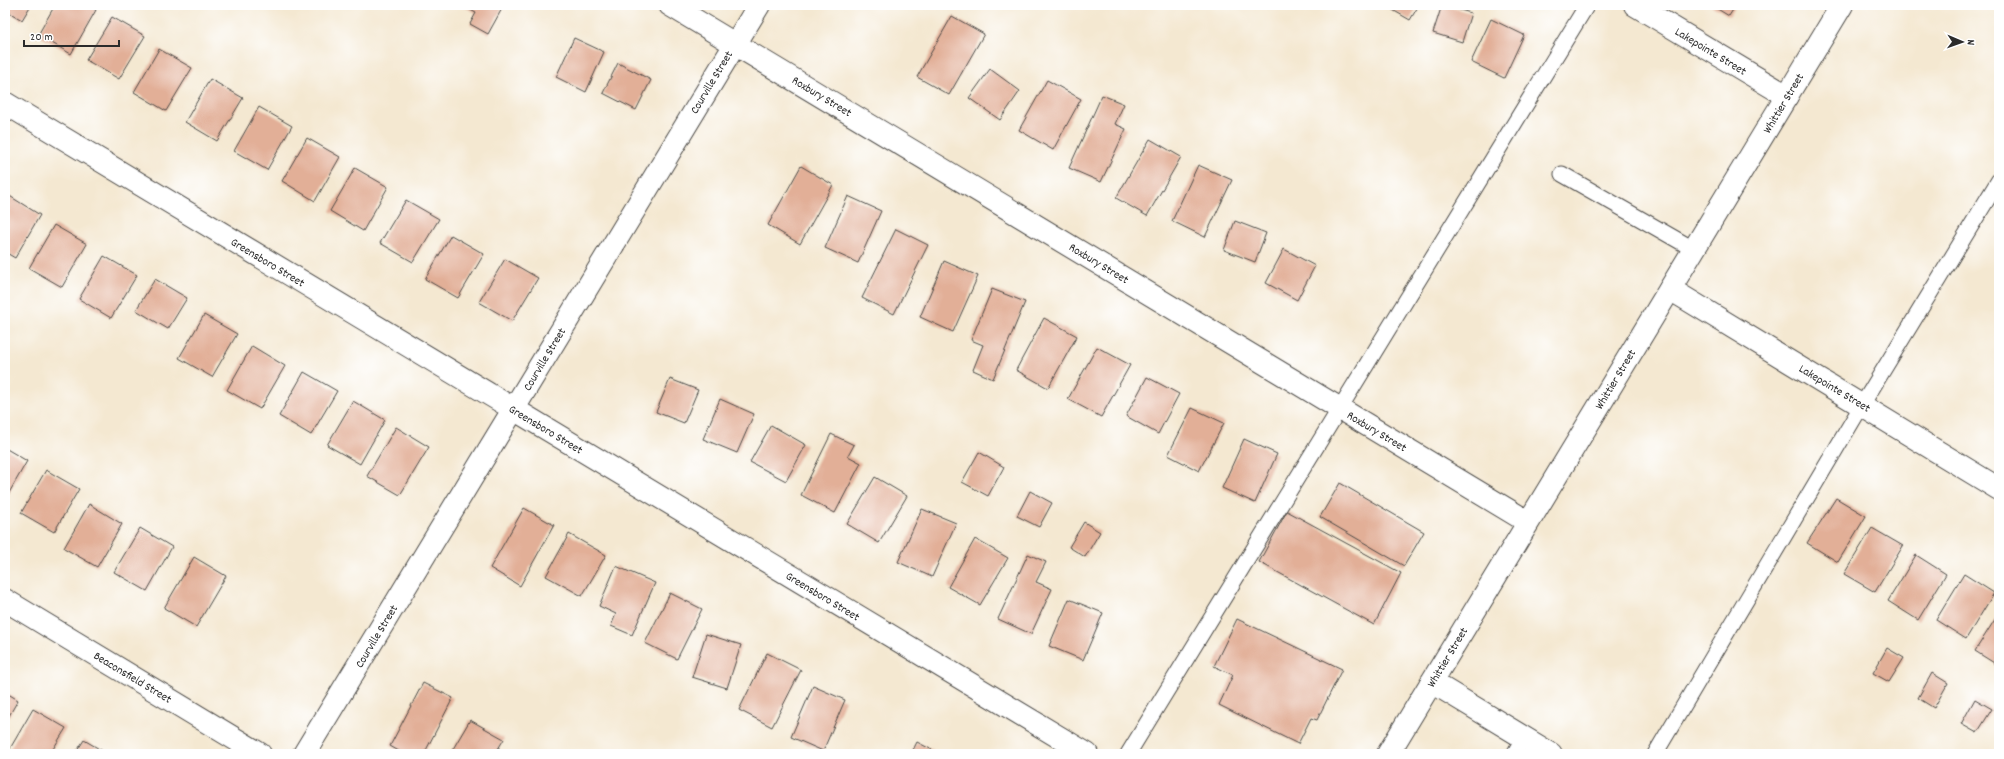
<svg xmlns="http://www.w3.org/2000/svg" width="2004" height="759" viewBox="0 0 2004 759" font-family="Dekko,sans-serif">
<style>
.building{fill:#e2af97}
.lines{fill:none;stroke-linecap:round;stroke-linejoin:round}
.lane-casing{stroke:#494744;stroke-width:17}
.street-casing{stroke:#494744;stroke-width:24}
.secondary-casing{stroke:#494744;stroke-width:24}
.lane{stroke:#fff;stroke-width:15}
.street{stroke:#fff;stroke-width:22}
.secondary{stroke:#fff;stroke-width:22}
.labels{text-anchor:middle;stroke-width:4;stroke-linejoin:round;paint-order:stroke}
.street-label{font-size:12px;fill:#2b2b2b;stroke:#fff}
</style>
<rect width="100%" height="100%" fill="#fff"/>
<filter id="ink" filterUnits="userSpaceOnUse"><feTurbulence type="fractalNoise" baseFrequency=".025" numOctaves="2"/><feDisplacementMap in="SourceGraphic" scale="8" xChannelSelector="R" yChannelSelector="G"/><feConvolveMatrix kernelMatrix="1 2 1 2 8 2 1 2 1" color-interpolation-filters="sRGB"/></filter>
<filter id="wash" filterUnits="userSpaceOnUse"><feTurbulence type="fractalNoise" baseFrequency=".012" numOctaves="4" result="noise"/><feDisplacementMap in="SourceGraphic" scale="16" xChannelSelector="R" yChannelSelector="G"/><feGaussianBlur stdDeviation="0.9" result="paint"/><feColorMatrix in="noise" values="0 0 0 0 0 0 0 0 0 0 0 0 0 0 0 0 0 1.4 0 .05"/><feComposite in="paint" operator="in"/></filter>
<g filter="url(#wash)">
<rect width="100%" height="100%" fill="#f4e8d1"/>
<g id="blocks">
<!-- building -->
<path class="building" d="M 5,5 L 31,5 L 22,20 L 5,10 Z
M 55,5 L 87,5 L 96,10 L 71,54 L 38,35 Z
M 461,5 L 504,5 L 488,34 L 470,24 L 476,13 Z
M 1384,5 L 1419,5 L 1410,20 Z
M 1442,5 L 1471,13 L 1462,42 L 1433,33 Z
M 1711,5 L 1736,5 L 1729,16 Z
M 952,16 L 984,34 L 949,95 L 917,77 Z
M 112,17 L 145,36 L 119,79 L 86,60 Z
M 1491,19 L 1524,35 L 1504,78 L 1471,62 Z
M 574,38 L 604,52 L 586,92 L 556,77 Z
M 159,49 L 192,68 L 166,111 L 134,92 Z
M 618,63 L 651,80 L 636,110 L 603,93 Z
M 990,69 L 1020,91 L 1000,120 L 969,98 Z
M 210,79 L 243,98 L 217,141 L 185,122 Z
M 1047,80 L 1081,99 L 1053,150 L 1019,130 Z
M 1102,95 L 1124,104 L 1115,124 L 1126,129 L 1101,182 L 1069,168 Z
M 259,107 L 292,126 L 267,170 L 234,151 Z
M 307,138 L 340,157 L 315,201 L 282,181 Z
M 1150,139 L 1181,157 L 1147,216 L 1116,198 Z
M 1198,165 L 1232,180 L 1205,237 L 1172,221 Z
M 801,166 L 833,185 L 800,244 L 768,225 Z
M 355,168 L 388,187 L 363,231 L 330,211 Z
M 8,195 L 40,215 L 15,258 L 5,252 L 5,200 Z
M 848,196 L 881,211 L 858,263 L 825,248 Z
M 406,200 L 439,219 L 413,262 L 380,243 Z
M 1235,221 L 1266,233 L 1255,262 L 1224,250 Z
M 54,225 L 87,244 L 62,287 L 29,268 Z
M 896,229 L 928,245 L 894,314 L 862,298 Z
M 451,235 L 484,254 L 458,298 L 425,279 Z
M 1284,249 L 1315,266 L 1297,300 L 1266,283 Z
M 104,256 L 137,275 L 111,318 L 79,299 Z
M 505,259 L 538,278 L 512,321 L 479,302 Z
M 944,261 L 978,276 L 953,332 L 920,317 Z
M 155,279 L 187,298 L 168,329 L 136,310 Z
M 992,289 L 1025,302 L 993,379 L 973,370 L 983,345 L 971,340 Z
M 204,315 L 237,334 L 212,377 L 179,358 Z
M 1044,318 L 1077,336 L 1048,388 L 1016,370 Z
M 252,346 L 285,366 L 260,409 L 227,390 Z
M 1097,347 L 1130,365 L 1101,417 L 1068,399 Z
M 304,372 L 337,391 L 311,435 L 279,416 Z
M 1147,377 L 1179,394 L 1158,434 L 1126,416 Z
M 670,379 L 698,390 L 684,423 L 656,412 Z
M 720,399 L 754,414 L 737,453 L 703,439 Z
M 353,401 L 385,420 L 360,464 L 327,445 Z
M 1192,408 L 1224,423 L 1199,471 L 1168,455 Z
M 771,425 L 806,445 L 786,481 L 750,462 Z
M 396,427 L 429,447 L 400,495 L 367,476 Z
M 831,434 L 854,445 L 848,456 L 861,463 L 835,513 L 801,495 Z
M 1244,439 L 1277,454 L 1255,503 L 1222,488 Z
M 5,448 L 27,461 L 5,500 Z
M 979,452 L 1004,467 L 988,496 L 962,482 Z
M 46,470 L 79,489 L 54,532 L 21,513 Z
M 875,477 L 907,496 L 879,543 L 847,524 Z
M 1340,483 L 1424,532 L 1404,566 L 1320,517 Z
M 1030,491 L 1052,503 L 1039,527 L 1017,516 Z
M 1836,498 L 1866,516 L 1838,562 L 1807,543 Z
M 89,504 L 122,524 L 97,567 L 64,548 Z
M 524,508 L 554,525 L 520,586 L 490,568 Z
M 922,509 L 956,523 L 932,577 L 898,562 Z
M 1287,511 L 1401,573 L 1374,625 L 1259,562 Z
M 1084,522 L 1100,532 L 1085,557 L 1069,547 Z
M 140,528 L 172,547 L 147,591 L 114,572 Z
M 1872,528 L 1903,546 L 1875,592 L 1844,574 Z
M 569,534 L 606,555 L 582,596 L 546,576 Z
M 975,539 L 1008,558 L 980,605 L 948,587 Z
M 1028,554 L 1046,562 L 1036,582 L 1052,589 L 1031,634 L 998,619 Z
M 1916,555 L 1946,574 L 1918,620 L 1888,601 Z
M 194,557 L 226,576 L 196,627 L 164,608 Z
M 616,566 L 655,583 L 632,635 L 611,626 L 616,614 L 599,606 Z
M 1964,574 L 1994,593 L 1966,639 L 1936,620 Z
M 670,593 L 702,609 L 677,659 L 645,643 Z
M 1069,599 L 1103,613 L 1083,660 L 1049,646 Z
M 1999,613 L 1999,666 L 1975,651 Z
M 1237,619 L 1342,669 L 1317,720 L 1311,718 L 1298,744 L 1219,705 L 1233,675 L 1214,666 Z
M 706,634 L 741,645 L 727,688 L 692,677 Z
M 1887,648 L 1904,658 L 1889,682 L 1873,673 Z
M 767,653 L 801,670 L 772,727 L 739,710 Z
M 1932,673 L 1948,683 L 1934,708 L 1918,698 Z
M 423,683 L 453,698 L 424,754 L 404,754 L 390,746 Z
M 813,686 L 845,700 L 823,751 L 791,737 Z
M 5,692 L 18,700 L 5,723 Z
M 1975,699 L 1992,709 L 1977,733 L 1961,724 Z
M 33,709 L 66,728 L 50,754 L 11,754 L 8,752 Z
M 470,720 L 504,739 L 495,754 L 450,754 Z
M 84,740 L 108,754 L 75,754 Z
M 917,742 L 940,754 L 911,754 Z"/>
</g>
</g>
<g filter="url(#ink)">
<use href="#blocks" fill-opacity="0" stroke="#494744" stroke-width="1"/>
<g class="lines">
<defs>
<path id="lane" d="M 1562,174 L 1695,250
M 1128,754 L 1587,5
M 1514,754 L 1524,737
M 1655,754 L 1862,405 L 1999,180"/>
<path id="street" d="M 670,5 L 1528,522
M 1635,5 L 1787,96
M 5,103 L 1087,754
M 1670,289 L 1999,489
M 5,600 L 260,754
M 1432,682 L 1551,754
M 304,754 L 759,5"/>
<path id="secondary" d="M 1388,754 L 1842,5"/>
</defs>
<!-- lane casing -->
<use href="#lane" class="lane-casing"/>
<!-- street casing -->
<use href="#street" class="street-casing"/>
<!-- secondary casing -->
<use href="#secondary" class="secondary-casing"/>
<!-- lane -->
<use href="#lane" class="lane"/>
<!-- street -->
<use href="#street" class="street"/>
<!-- secondary -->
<use href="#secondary" class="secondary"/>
</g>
</g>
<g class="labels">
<!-- street labels -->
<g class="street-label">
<text transform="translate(1711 51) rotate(31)" y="4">Lakepointe Street</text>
<text transform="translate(711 82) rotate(-59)" y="4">Courville Street</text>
<text transform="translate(822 96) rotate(31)" y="4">Roxbury Street</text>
<text transform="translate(1783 103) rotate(-59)" y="4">Whittier Street</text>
<text transform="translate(268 262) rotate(31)" y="4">Greensboro Street</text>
<text transform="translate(1099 263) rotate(31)" y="4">Roxbury Street</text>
<text transform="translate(544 359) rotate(-59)" y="4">Courville Street</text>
<text transform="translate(1615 379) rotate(-59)" y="4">Whittier Street</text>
<text transform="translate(1835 388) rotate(31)" y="4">Lakepointe Street</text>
<text transform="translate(546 429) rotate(31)" y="4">Greensboro Street</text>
<text transform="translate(1377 431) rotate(31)" y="4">Roxbury Street</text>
<text transform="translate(823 596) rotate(31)" y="4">Greensboro Street</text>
<text transform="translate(376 636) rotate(-59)" y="4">Courville Street</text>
<text transform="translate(1447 657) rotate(-59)" y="4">Whittier Street</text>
<text transform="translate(133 677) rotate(31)" y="4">Beaconsfield Street</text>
</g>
</g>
<!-- margin -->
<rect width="2004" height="759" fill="none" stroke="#fff" stroke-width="20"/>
<!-- north arrow -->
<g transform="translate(1962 42) rotate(92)" stroke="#ffffff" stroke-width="3" paint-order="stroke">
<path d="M0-3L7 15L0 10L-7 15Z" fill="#2b2b2b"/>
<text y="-6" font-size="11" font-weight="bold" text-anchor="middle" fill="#2b2b2b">N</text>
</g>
<!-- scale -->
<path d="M24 40v6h95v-6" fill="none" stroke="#2b2b2b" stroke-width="2"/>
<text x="30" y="40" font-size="12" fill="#2b2b2b" stroke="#ffffff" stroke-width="3" paint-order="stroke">20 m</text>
</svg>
